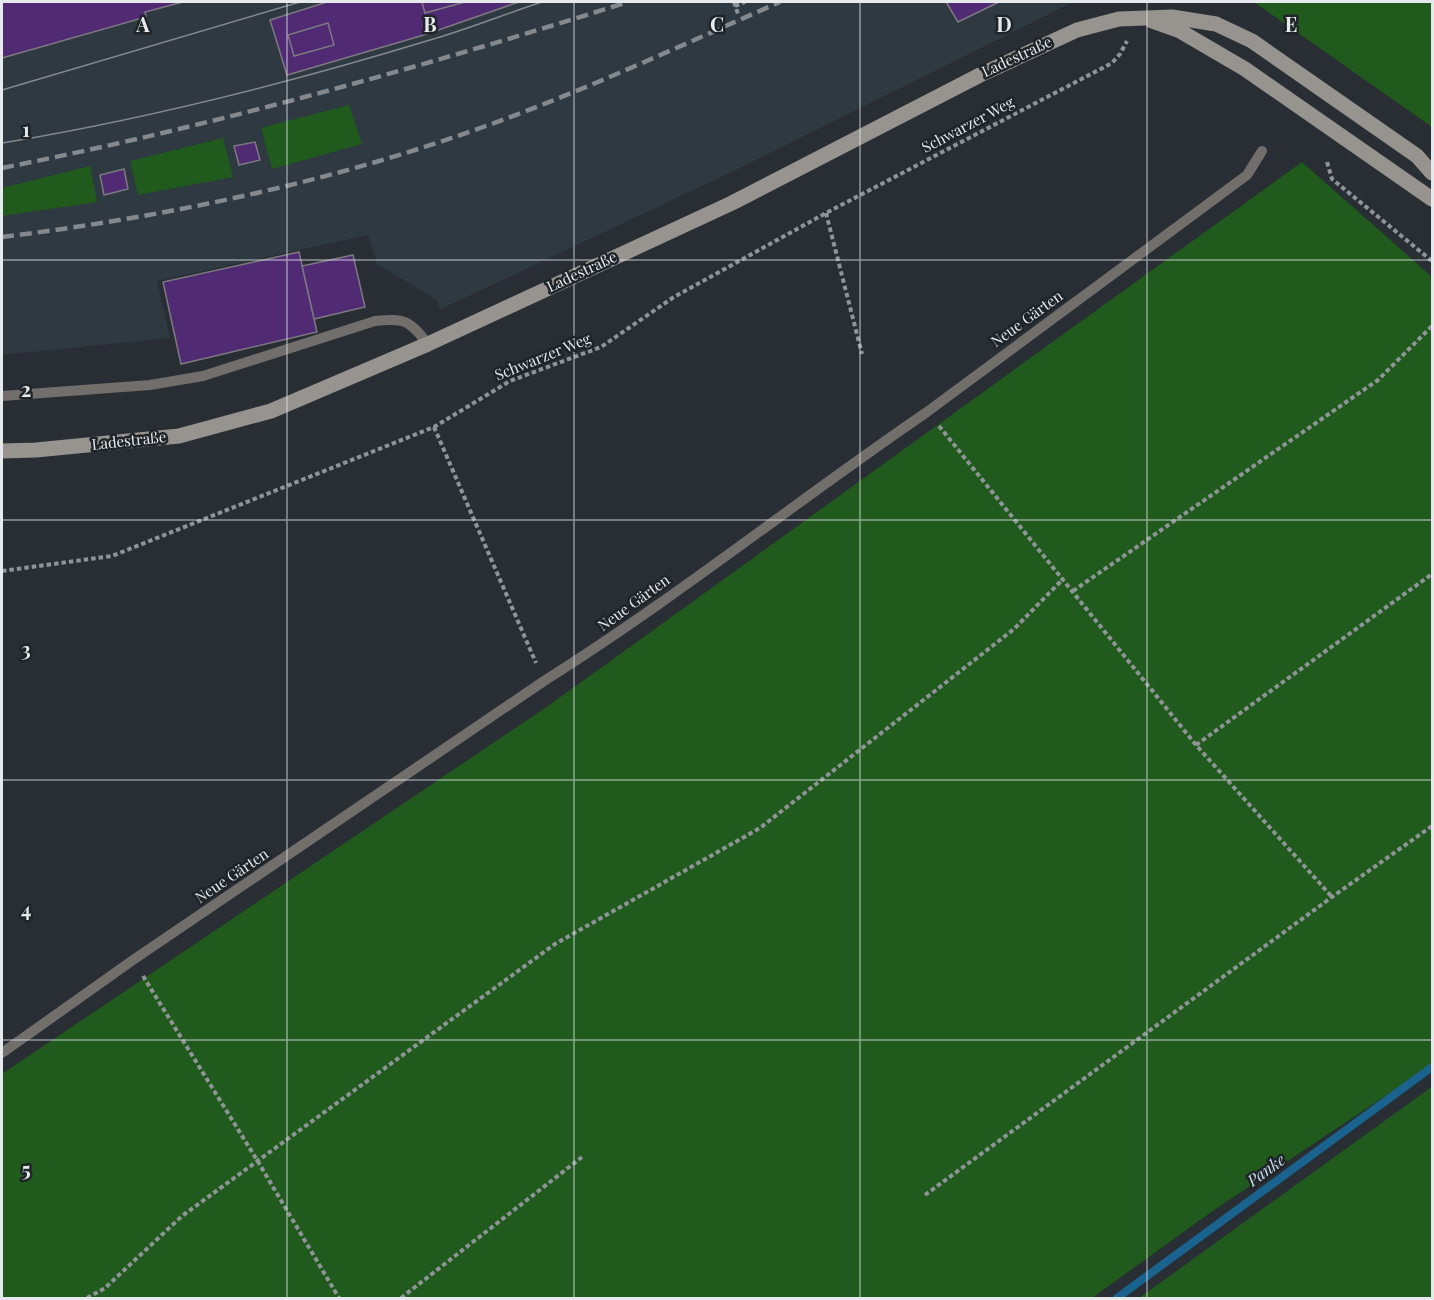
<svg xmlns="http://www.w3.org/2000/svg" width="1434" height="1300" viewBox="0 0 1434 1300" font-family="'Playfair Display',serif">
<style>
.built{fill:#2e3942}
.green{fill:#205a1c}
.lines{fill:none;stroke-linecap:round;stroke-linejoin:round}
.stream{stroke:#19638e;stroke-width:8}
.building{fill:#502b74;stroke:#7c7980;stroke-width:1.5}
.path{stroke:#8f9498;stroke-width:4;stroke-dasharray:4.5 3;stroke-linecap:butt}
.lane{stroke:#716e6b;stroke-width:10}
.secondary{stroke:#97938f;stroke-width:15}
.tram{stroke:#84898d;stroke-width:1.5}
.rail{stroke:#84898d;stroke-width:4.5;stroke-dasharray:12 6;stroke-linecap:butt}
.grid{fill:none;stroke:#e6eaed;stroke-width:1.5;stroke-opacity:0.55}
.labels{text-anchor:middle;stroke-width:5;stroke-linejoin:round;paint-order:stroke}
.street-label{font-size:15px;fill:#e6eaed;stroke:#1f2429}
.water-label{font-size:16px;font-style:italic;fill:#cbdfef;stroke:#1f2429}
.grid-label{font-size:20px;text-anchor:middle;font-weight:bold;fill:#e6eaed;stroke:#1f2429;stroke-width:5;stroke-linejoin:round;paint-order:stroke}
</style>
<rect width="100%" height="100%" fill="#282e33"/>
<!-- built -->
<path class="built" d="M 2,2 L 1073,2 L 736,170 L 439,310 L 437,300 L 377,264 L 368,235 L 157,281 L 170,338 L 2,355 Z"/>
<!-- green -->
<path class="green" d="M 1254,2 L 1432,2 L 1432,127 Z
M 349,105 L 362,144 L 272,169 L 261,128 Z
M 223,138 L 233,177 L 138,195 L 130,161 Z
M 1302,162 L 1432,277 L 1432,1065 L 1214,1210 L 1092,1298 L 2,1298 L 2,1074 L 548,706 Z
M 90,166 L 97,202 L 2,216 L 2,188 Z
M 1432,1086 L 1432,1298 L 1139,1298 L 1426,1091 Z"/>
<g class="lines">
<!-- stream -->
<path class="stream" d="M 1117,1298 L 1432,1067"/>
</g>
<!-- building -->
<path class="building" d="M 2,2 L 183,2 L 145,12 L 146,17 L 2,58 Z
M 327,2 L 519,2 L 424,35 L 287,75 L 270,20 Z
M 422,2 L 465,2 L 425,13 Z
M 946,2 L 999,2 L 958,22 Z
M 328,23 L 334,45 L 294,56 L 288,35 Z
M 255,142 L 260,160 L 239,165 L 234,146 Z
M 124,169 L 128,189 L 104,195 L 100,175 Z
M 299,252 L 317,332 L 181,364 L 163,282 Z
M 353,255 L 365,307 L 314,319 L 302,266 Z"/>
<g class="lines">
<!-- path -->
<path class="path" d="M 734,2 L 738,14
M 735,6 L 745,2
M 1327,162 L 1332,179 L 1432,261
M 826,213 L 862,354
M 939,426 L 1196,745 L 1332,897
M 434,427 L 536,663
M 2,571 L 112,556 L 434,427 L 510,381 L 601,347 L 674,297 L 826,213 L 1112,63 L 1120,54 L 1127,41
M 1073,591 L 1378,380 L 1432,326
M 1196,745 L 1432,574
M 143,976 L 257,1160 L 339,1298
M 925,1195 L 1332,897 L 1432,826
M 87,1298 L 105,1288 L 182,1216 L 555,944 L 760,828 L 1014,629 L 1063,579
M 401,1298 L 582,1157"/>
<!-- lane -->
<path class="lane" d="M 2,396 L 150,385 L 203,376 L 375,321 C 405,318 409,320 428,344
M 2,1053 L 133,960 L 544,681 C 676,598 798,500 927,412 L 1247,175 L 1262,151"/>
<!-- secondary -->
<path class="secondary" d="M 1152,21 L 1180,31 L 1245,69 L 1432,199
M 2,451 L 36,450 L 179,436 L 271,411 L 428,344 L 732,203 L 980,75 L 1077,30 L 1119,19 L 1172,17 L 1216,24 L 1252,41 L 1417,156 L 1432,173"/>
<!-- tram -->
<path class="tram" d="M 2,90 L 300,2
M 2,143 C 147,119 289,83 430,40 C 468,29 505,14 542,2"/>
<!-- rail -->
<path class="rail" d="M 2,168 C 214,126 422,67 628,2
M 2,237 C 165,217 328,183 483,127 C 584,91 682,45 780,2"/>
</g>
<!-- grid -->
<path class="grid" d="M 287,2 L 287,1298M 574,2 L 574,1298M 860,2 L 860,1298M 1147,2 L 1147,1298M 2,260 L 1432,260M 2,520 L 1432,520M 2,780 L 1432,780M 2,1040 L 1432,1040"/>
<g class="labels">
<!-- street labels -->
<g class="street-label">
<text transform="translate(1017 57) rotate(-25)" y="5">Ladestraße</text>
<text transform="translate(968 125) rotate(-28)" y="5">Schwarzer Weg</text>
<text transform="translate(582 272) rotate(-25)" y="5">Ladestraße</text>
<text transform="translate(1027 319) rotate(-36)" y="5">Neue Gärten</text>
<text transform="translate(543 357) rotate(-22)" y="5">Schwarzer Weg</text>
<text transform="translate(129 441) rotate(-6)" y="5">Ladestraße</text>
<text transform="translate(634 603) rotate(-36)" y="5">Neue Gärten</text>
<text transform="translate(232 876) rotate(-34)" y="5">Neue Gärten</text>
</g>
<!-- water labels -->
<g class="water-label">
<text transform="translate(1266 1170) rotate(-36)" y="6">Panke</text>
</g>
</g>
<g class="grid-label">
<text x="143" y="32">A</text>
<text x="430" y="32">B</text>
<text x="717" y="32">C</text>
<text x="1004" y="32">D</text>
<text x="1291" y="32">E</text>
<text x="26" y="137">1</text>
<text x="26" y="397">2</text>
<text x="26" y="657">3</text>
<text x="26" y="917">4</text>
<text x="26" y="1177">5</text>
</g>
<!-- border -->
<rect width="1434" height="1300" fill="none" stroke="#e6eaed" stroke-width="6"/>
</svg>
